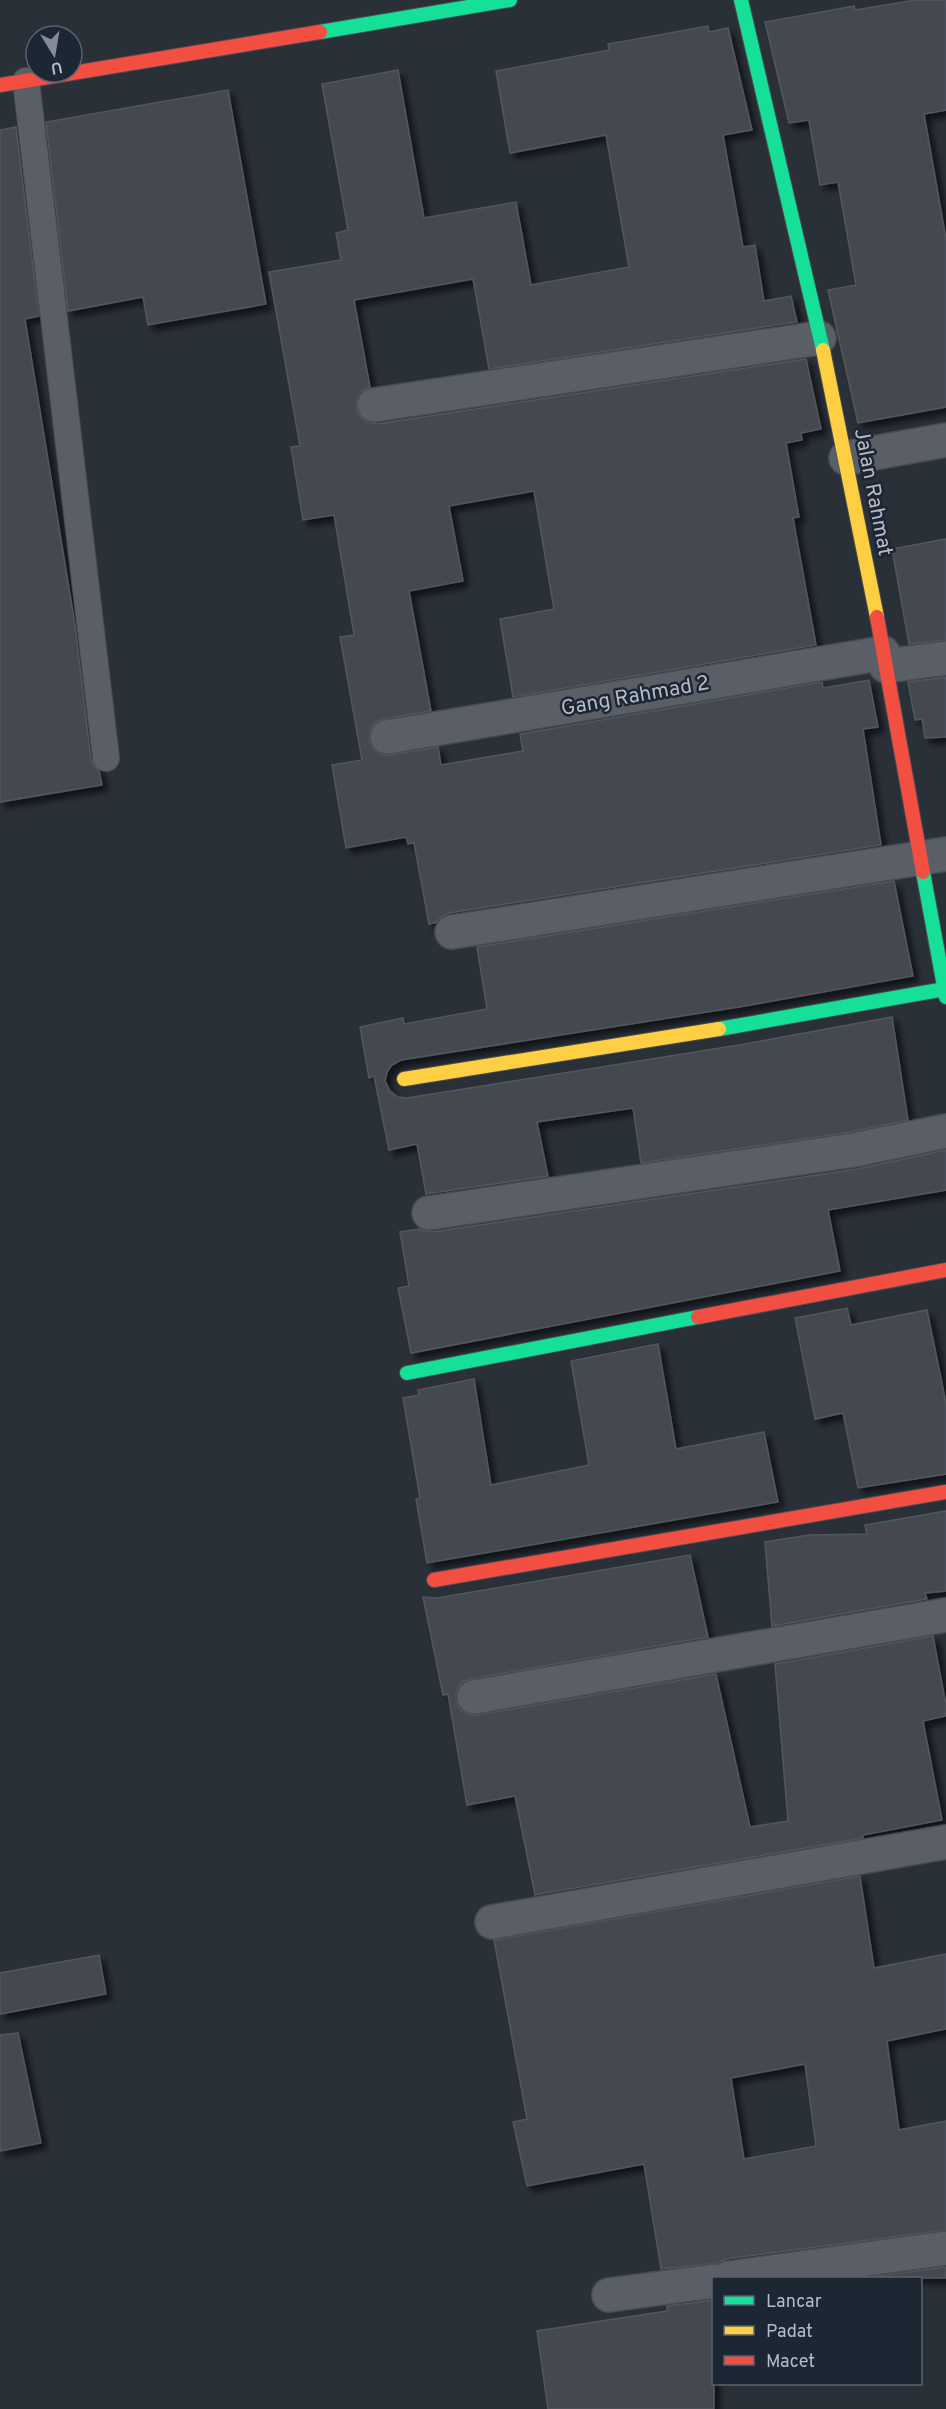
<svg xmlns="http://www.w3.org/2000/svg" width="946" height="2409" viewBox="0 0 946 2409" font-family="Overpass,sans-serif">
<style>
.building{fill:#444950;stroke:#52575f;stroke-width:1.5;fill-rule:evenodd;filter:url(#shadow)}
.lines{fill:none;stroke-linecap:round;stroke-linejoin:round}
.lane-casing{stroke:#484c53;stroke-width:28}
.street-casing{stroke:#484c53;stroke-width:36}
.fast-casing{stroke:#484c53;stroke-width:16}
.slow-casing{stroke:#484c53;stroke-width:16}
.jam-casing{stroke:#484c53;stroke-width:16}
.lane{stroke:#5a5e66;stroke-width:26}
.street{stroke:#5a5e66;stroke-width:33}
.fast{stroke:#16e098;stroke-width:14}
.slow{stroke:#ffcf43;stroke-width:14}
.jam{stroke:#f24e42;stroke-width:14}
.labels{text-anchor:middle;stroke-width:5;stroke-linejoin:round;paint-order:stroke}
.street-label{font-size:21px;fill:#b4bcc9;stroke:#1d2633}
</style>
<defs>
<filter id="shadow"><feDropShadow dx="5.5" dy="5.5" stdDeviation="3" flood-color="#0009"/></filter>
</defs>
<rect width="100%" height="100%" fill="#2a3038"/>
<!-- building -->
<path class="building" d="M 916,0 L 946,0 L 946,110 L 924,114 L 946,239 L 946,407 L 858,423 L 828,290 L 856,285 L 838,182 L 820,185 L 809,120 L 789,123 L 765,22 L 854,6 L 855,10 Z
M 708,26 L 709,32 L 728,28 L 752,130 L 723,135 L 743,247 L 755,245 L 764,301 L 791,296 L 797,322 L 489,369 L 473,279 L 354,300 L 370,387 L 362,391 L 357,398 L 356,408 L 359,416 L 367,422 L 377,424 L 806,359 L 821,429 L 801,433 L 802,440 L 786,443 L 799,517 L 793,518 L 816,645 L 513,697 L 500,619 L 554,609 L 534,491 L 449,506 L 463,581 L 409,591 L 431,711 L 384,719 L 376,722 L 370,730 L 369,741 L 373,749 L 381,755 L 390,755 L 438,747 L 441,765 L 523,751 L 520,734 L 822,682 L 823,688 L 869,680 L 878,727 L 863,729 L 881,845 L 449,913 L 441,917 L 437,922 L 429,924 L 414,843 L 408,844 L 406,837 L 346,848 L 332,765 L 362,760 L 340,637 L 354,635 L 334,515 L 303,520 L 291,447 L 300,446 L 269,272 L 341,260 L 336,233 L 348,230 L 322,84 L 398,70 L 424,218 L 516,202 L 531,285 L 629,267 L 606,135 L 510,153 L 496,71 L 609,50 L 608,44 Z
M 228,90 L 266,304 L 148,325 L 143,297 L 68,311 L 46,122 Z
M 16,127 L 39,316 L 25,319 L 75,625 L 91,760 L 94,766 L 99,771 L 102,785 L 0,802 L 0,130 Z
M 946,539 L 946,640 L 909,644 L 892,549 Z
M 946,677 L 946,737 L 925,738 L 922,719 L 915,720 L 908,682 Z
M 894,881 L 913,976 L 739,1007 L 401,1060 L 392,1065 L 387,1072 L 385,1081 L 390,1091 L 398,1097 L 407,1098 L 745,1044 L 892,1017 L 908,1120 L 851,1132 L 641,1163 L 633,1108 L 537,1122 L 548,1176 L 426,1194 L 417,1144 L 389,1150 L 374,1076 L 369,1078 L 360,1027 L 403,1018 L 404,1024 L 487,1009 L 477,947 Z
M 946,1150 L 946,1190 L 828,1210 L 840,1271 L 411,1353 L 398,1288 L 409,1286 L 400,1232 L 420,1229 L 432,1232 L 857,1169 Z
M 847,1308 L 851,1325 L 927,1310 L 946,1403 L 946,1474 L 858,1488 L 843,1413 L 815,1419 L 795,1318 Z
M 658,1344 L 676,1449 L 764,1432 L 778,1502 L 427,1563 L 416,1499 L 420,1498 L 403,1398 L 419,1395 L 418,1390 L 474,1379 L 491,1485 L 589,1465 L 571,1361 Z
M 946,1511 L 946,1591 L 925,1593 L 927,1599 L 772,1626 L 765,1542 L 809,1535 L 867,1534 L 865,1525 Z
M 690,1555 L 708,1637 L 471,1679 L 462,1682 L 457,1690 L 456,1700 L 459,1709 L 467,1714 L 477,1715 L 716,1674 L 750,1827 L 788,1821 L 775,1664 L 933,1636 L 946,1705 L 946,1716 L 923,1721 L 942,1820 L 863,1835 L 863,1838 L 535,1895 L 515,1796 L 467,1805 L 448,1694 L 443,1695 L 423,1597 L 437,1598 Z
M 860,1876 L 874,1968 L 946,1954 L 946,2029 L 887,2041 L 899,2130 L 946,2121 L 946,2230 L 726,2259 L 718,2263 L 661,2269 L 644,2164 L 527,2186 L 513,2122 L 527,2119 L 494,1940 ZM 805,2064 L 816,2146 L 744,2159 L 731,2078 Z
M 99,1955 L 106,1994 L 0,2014 L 0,1973 Z
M 18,2033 L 41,2143 L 0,2151 L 0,2035 Z
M 946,2267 L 946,2278 L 862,2278 Z
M 714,2300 L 714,2409 L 548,2409 L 537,2331 L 667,2311 L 667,2306 Z"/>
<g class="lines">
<defs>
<path id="lane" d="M 26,81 L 106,758"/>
<path id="street" d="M 374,405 L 819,338
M 846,458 L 946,440
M 886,666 L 946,658
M 387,737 L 883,653
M 452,932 L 946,854
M 429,1213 L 854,1150 L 946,1131
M 474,1697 L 946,1615
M 492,1922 L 946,1842
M 729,2278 L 946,2248
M 609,2295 L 714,2281"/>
<path id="fast" d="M 741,0 L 823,350
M 320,32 L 510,0
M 923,872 L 946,997
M 719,1029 L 945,989
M 407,1373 L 698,1317"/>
<path id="slow" d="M 823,350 L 877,617
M 404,1079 L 719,1029"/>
<path id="jam" d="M 0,85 L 320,32
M 877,617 L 923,872
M 698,1317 L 946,1270
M 434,1580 L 946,1492"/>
</defs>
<!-- lane casing -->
<use href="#lane" class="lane-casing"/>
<!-- street casing -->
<use href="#street" class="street-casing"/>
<!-- fast casing -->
<use href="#fast" class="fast-casing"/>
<!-- slow casing -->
<use href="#slow" class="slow-casing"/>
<!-- jam casing -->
<use href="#jam" class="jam-casing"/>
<!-- lane -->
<use href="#lane" class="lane"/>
<!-- street -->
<use href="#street" class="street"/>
<!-- fast -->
<use href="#fast" class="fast"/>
<!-- slow -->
<use href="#slow" class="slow"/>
<!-- jam -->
<use href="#jam" class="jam"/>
</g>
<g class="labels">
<!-- street labels -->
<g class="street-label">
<text transform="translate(874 492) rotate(79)" y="7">Jalan Rahmat</text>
<text transform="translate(635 695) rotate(-10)" y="7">Gang Rahmad 2</text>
</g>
</g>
<!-- legend -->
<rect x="712" y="2277" width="210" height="108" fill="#1d2633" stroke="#59626f" stroke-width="1.5"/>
<rect x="724" y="2296" width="30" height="9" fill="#16e098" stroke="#59626f" stroke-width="1.5"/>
<text x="766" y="2307" font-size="18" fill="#b4bcc9">Lancar</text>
<rect x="724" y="2326" width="30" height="9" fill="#ffcf43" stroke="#59626f" stroke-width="1.5"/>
<text x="766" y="2337" font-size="18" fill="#b4bcc9">Padat</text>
<rect x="724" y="2356" width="30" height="9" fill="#f24e42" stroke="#59626f" stroke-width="1.5"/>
<text x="766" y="2367" font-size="18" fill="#b4bcc9">Macet</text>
<!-- north arrow -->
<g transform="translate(54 54) rotate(169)"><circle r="28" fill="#1d2633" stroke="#59626f" stroke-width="1.5"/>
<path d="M0-4.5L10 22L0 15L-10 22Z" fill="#848b96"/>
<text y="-9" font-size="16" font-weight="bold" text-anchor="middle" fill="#b4bcc9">U</text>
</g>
</svg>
